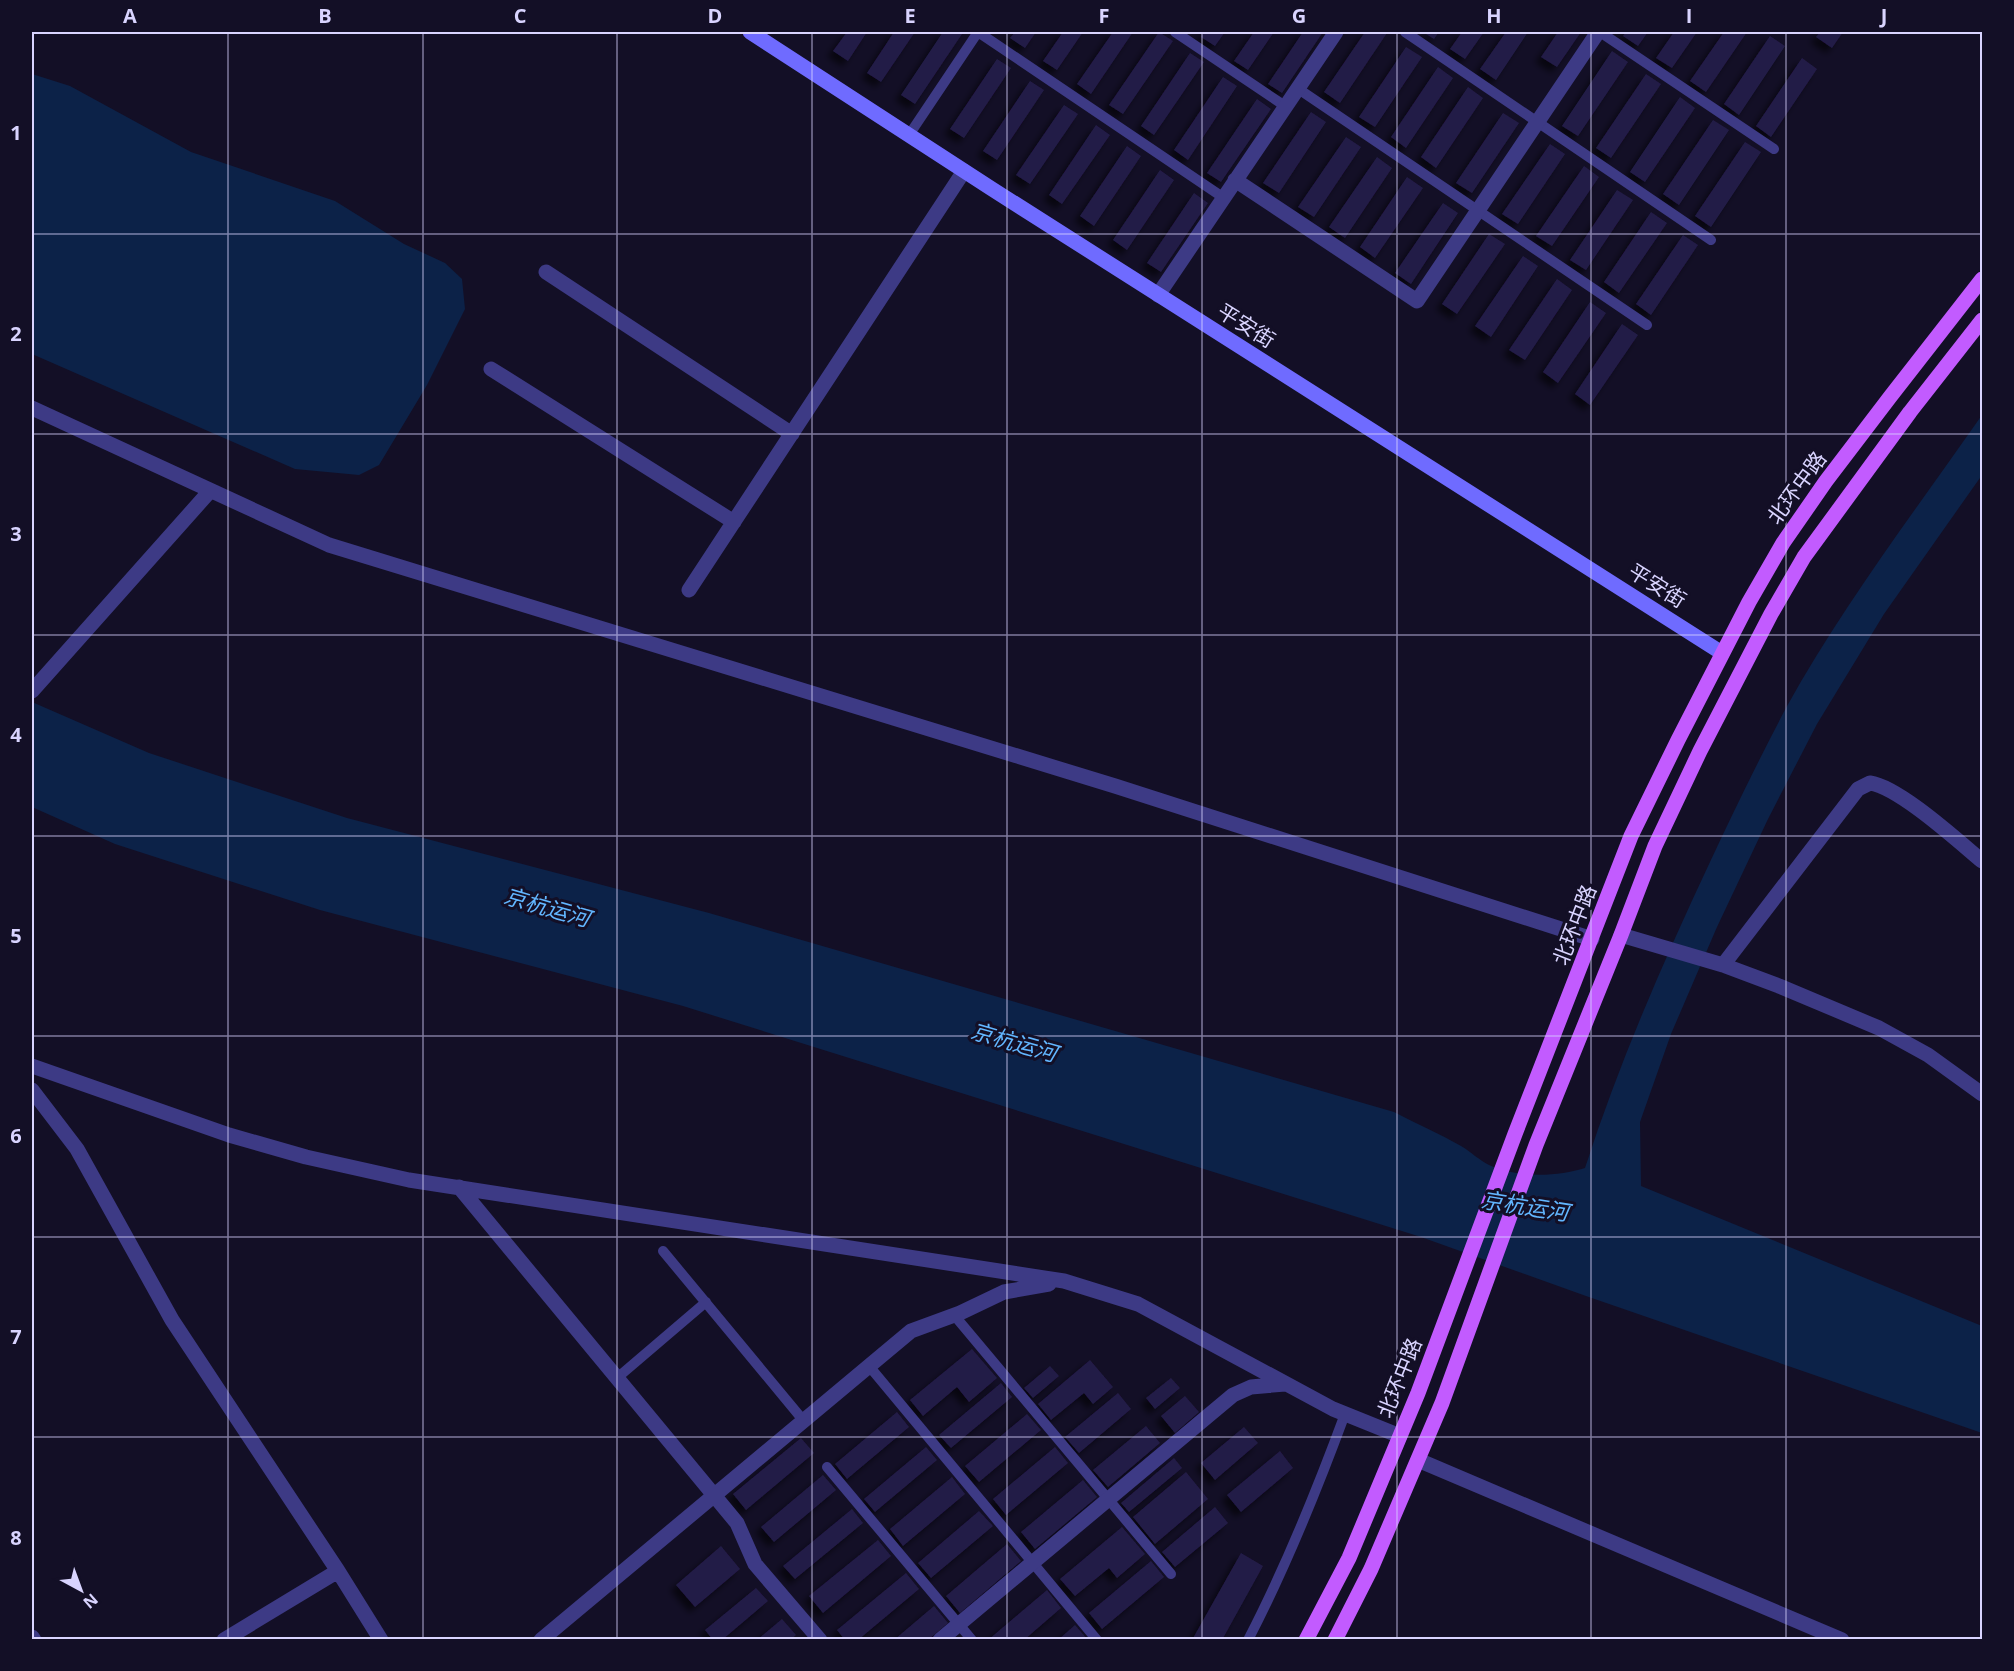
<svg xmlns="http://www.w3.org/2000/svg" width="2014" height="1671" viewBox="0 0 2014 1671" font-family="'Open Sans','Noto Sans SC',sans-serif">
<style>
.water{fill:#0c2248}
.building{fill:#241b47;filter:url(#shadow)}
.lines{fill:none;stroke-linecap:round;stroke-linejoin:round}
.lane{stroke:#3d3a85;stroke-width:10}
.street{stroke:#3d3a85;stroke-width:15}
.secondary{stroke:#6f6bff;stroke-width:15}
.primary{stroke:#c25bff;stroke-width:15}
.grid{fill:none;stroke:#d9d4ff;stroke-width:1.5;stroke-opacity:0.55}
.labels{text-anchor:middle;stroke-width:6;stroke-linejoin:round;paint-order:stroke}
.street-label{font-size:21px;fill:#d9d4ff;stroke:#130f26}
.water-label{font-size:22px;font-style:italic;fill:#62b6ff;stroke:#130f26}
.neatline{fill:none;stroke:#d9d4ff;stroke-width:2}
.grid-label{font-size:20px;text-anchor:middle;font-weight:bold;fill:#d9d4ff}
</style>
<defs>
<filter id="shadow"><feDropShadow dx="-5.5" dy="5.5" stdDeviation="3" flood-color="#0009"/></filter>
</defs>
<rect width="100%" height="100%" fill="#130f26"/>
<!-- water -->
<path class="water" d="M 32,74 L 70,86 L 191,152 L 335,201 L 404,244 L 445,263 L 462,279 L 465,309 L 427,385 L 379,465 L 359,475 L 295,469 L 32,354 Z
M 1982,415 L 1982,475 L 1884,614 L 1817,724 L 1768,819 L 1717,927 L 1671,1034 L 1640,1122 L 1641,1186 L 1982,1326 L 1982,1433 L 1586,1296 L 1421,1237 L 683,1006 L 320,910 L 115,844 L 32,807 L 32,702 L 149,753 L 347,818 L 709,913 L 1394,1112 C 1417,1124 1440,1134 1461,1146 C 1471,1152 1479,1160 1489,1165 C 1517,1178 1557,1177 1585,1168 C 1619,1063 1663,962 1710,862 C 1734,811 1759,759 1786,708 C 1843,605 1915,511 1982,415 Z"/>
<!-- building -->
<path class="building" d="M 847,32 L 867,32 L 848,61 L 833,51 Z
M 894,32 L 915,32 L 881,82 L 867,73 Z
M 943,32 L 958,32 L 962,34 L 915,104 L 901,95 Z
M 1015,32 L 1036,32 L 1025,48 L 1010,38 Z
M 1063,32 L 1083,32 L 1057,70 L 1043,61 Z
M 1113,32 L 1133,32 L 1091,94 L 1077,84 Z
M 1159,32 L 1173,41 L 1123,114 L 1109,105 Z
M 1204,32 L 1225,32 L 1215,46 L 1201,37 Z
M 1254,32 L 1274,32 L 1248,70 L 1234,61 Z
M 1303,32 L 1323,32 L 1282,93 L 1268,84 Z
M 1365,32 L 1387,33 L 1340,103 L 1324,92 Z
M 1423,32 L 1439,32 L 1434,39 Z
M 1462,32 L 1484,32 L 1465,59 L 1450,49 Z
M 1506,32 L 1528,32 L 1496,80 L 1480,69 Z
M 1558,32 L 1581,32 L 1557,67 L 1541,57 Z
M 1626,32 L 1648,32 L 1638,46 L 1623,36 Z
M 1674,32 L 1697,32 L 1672,68 L 1656,58 Z
M 1724,32 L 1747,32 L 1706,92 L 1690,81 Z
M 1820,32 L 1843,32 L 1832,48 L 1816,37 Z
M 1770,36 L 1785,46 L 1739,115 L 1724,104 Z
M 1406,47 L 1422,57 L 1375,127 L 1359,117 Z
M 1612,51 L 1628,62 L 1578,136 L 1562,126 Z
M 1190,53 L 1204,62 L 1154,135 L 1141,126 Z
M 1802,58 L 1817,69 L 1771,137 L 1756,126 Z
M 997,59 L 1011,68 L 964,138 L 950,129 Z
M 1438,67 L 1453,78 L 1406,148 L 1391,137 Z
M 1646,74 L 1661,84 L 1611,158 L 1596,148 Z
M 1223,77 L 1237,86 L 1188,160 L 1174,150 Z
M 1030,81 L 1044,90 L 997,160 L 983,151 Z
M 1468,87 L 1483,98 L 1436,168 L 1421,157 Z
M 1680,97 L 1695,108 L 1645,182 L 1630,172 Z
M 1257,99 L 1271,109 L 1221,182 L 1207,173 Z
M 1064,105 L 1078,114 L 1030,184 L 1016,175 Z
M 1311,112 L 1326,122 L 1279,193 L 1263,183 Z
M 1503,113 L 1519,123 L 1472,193 L 1456,183 Z
M 1713,120 L 1729,130 L 1679,205 L 1663,194 Z
M 1096,125 L 1110,135 L 1062,204 L 1049,195 Z
M 1346,137 L 1361,147 L 1314,217 L 1298,207 Z
M 1745,142 L 1761,152 L 1711,227 L 1695,216 Z
M 1550,144 L 1565,154 L 1518,224 L 1502,214 Z
M 1127,146 L 1141,156 L 1094,226 L 1080,216 Z
M 1377,157 L 1392,168 L 1345,238 L 1329,227 Z
M 1584,166 L 1599,177 L 1552,246 L 1536,236 Z
M 1160,170 L 1174,180 L 1127,250 L 1113,240 Z
M 1407,177 L 1423,188 L 1375,258 L 1360,247 Z
M 1617,190 L 1633,200 L 1586,270 L 1570,260 Z
M 1194,193 L 1208,203 L 1161,272 L 1147,263 Z
M 1443,203 L 1458,213 L 1411,284 L 1395,273 Z
M 1651,212 L 1667,223 L 1619,293 L 1604,282 Z
M 1489,234 L 1505,244 L 1457,314 L 1442,304 Z
M 1683,235 L 1698,245 L 1651,315 L 1636,304 Z
M 1523,256 L 1538,266 L 1491,337 L 1475,326 Z
M 1557,279 L 1572,290 L 1525,360 L 1509,350 Z
M 1590,302 L 1606,313 L 1558,383 L 1543,372 Z
M 1622,324 L 1638,335 L 1590,405 L 1575,394 Z
M 972,1349 L 997,1378 L 969,1402 L 957,1387 L 923,1416 L 910,1400 Z
M 1090,1360 L 1113,1387 L 1093,1404 L 1084,1393 L 1051,1420 L 1038,1404 Z
M 1050,1366 L 1059,1376 L 1033,1398 L 1024,1388 Z
M 1171,1378 L 1180,1388 L 1155,1409 L 1146,1398 Z
M 1001,1383 L 1012,1397 L 951,1448 L 939,1435 Z
M 1118,1393 L 1131,1409 L 1079,1453 L 1065,1437 Z
M 1185,1396 L 1199,1412 L 1175,1433 L 1161,1416 Z
M 897,1412 L 909,1427 L 847,1479 L 835,1464 Z
M 1027,1414 L 1041,1430 L 979,1482 L 965,1466 Z
M 1146,1426 L 1160,1443 L 1108,1487 L 1093,1470 Z
M 1244,1427 L 1258,1443 L 1215,1480 L 1201,1463 Z
M 801,1438 L 814,1453 L 746,1510 L 733,1494 Z
M 926,1447 L 937,1460 L 875,1512 L 864,1499 Z
M 1055,1447 L 1068,1463 L 1006,1515 L 993,1499 Z
M 1280,1451 L 1293,1468 L 1241,1512 L 1227,1495 Z
M 1174,1458 L 1182,1468 L 1129,1512 L 1121,1503 Z
M 1186,1472 L 1208,1499 L 1155,1544 L 1133,1517 Z
M 823,1475 L 836,1490 L 774,1542 L 761,1527 Z
M 952,1477 L 965,1494 L 903,1546 L 890,1529 Z
M 1083,1480 L 1097,1497 L 1035,1549 L 1021,1532 Z
M 1215,1507 L 1228,1523 L 1175,1567 L 1162,1552 Z
M 852,1509 L 863,1523 L 795,1579 L 783,1566 Z
M 979,1511 L 993,1526 L 931,1578 L 918,1563 Z
M 1122,1527 L 1145,1554 L 1117,1578 L 1109,1568 L 1075,1596 L 1060,1579 Z
M 878,1540 L 891,1556 L 823,1613 L 809,1596 Z
M 1007,1544 L 1021,1561 L 960,1613 L 946,1596 Z
M 721,1546 L 740,1569 L 695,1607 L 676,1585 Z
M 1241,1553 L 1263,1566 L 1222,1640 L 1192,1640 Z
M 1151,1561 L 1164,1577 L 1102,1629 L 1089,1613 Z
M 906,1573 L 919,1589 L 858,1640 L 845,1640 L 837,1630 Z
M 756,1588 L 768,1601 L 722,1640 L 713,1640 L 705,1630 Z
M 1047,1590 L 1061,1608 L 1024,1640 L 988,1640 Z
M 934,1606 L 948,1623 L 928,1640 L 894,1640 Z
M 782,1619 L 796,1635 L 790,1640 L 757,1640 Z
M 1075,1625 L 1088,1640 L 1058,1640 Z"/>
<g class="lines">
<!-- lane -->
<path class="lane" d="M 978,32 L 1224,198
M 1175,32 L 1285,106
M 1405,32 L 1711,240
M 1600,32 L 1774,149
M 1297,88 L 1647,325
M 909,135 L 978,32
M 663,1251 L 803,1420
M 954,1315 L 1171,1574
M 869,1366 L 1097,1640
M 617,1378 L 706,1302
M 827,1467 L 972,1640
M 1248,1640 C 1286,1567 1317,1490 1345,1414"/>
<!-- street -->
<path class="street" d="M 1235,180 L 1417,301 L 1598,32
M 546,272 L 792,434
M 1158,295 L 1336,32
M 491,369 L 734,522
M 32,408 L 329,545 L 1115,786 L 1592,939
M 689,590 L 964,171
M 32,691 L 210,491
M 1621,935 L 1723,965 L 1779,986 L 1879,1028 L 1928,1055 L 1982,1094
M 1723,965 L 1858,789 L 1870,783 C 1899,787 1958,841 1982,861
M 32,1066 L 229,1135 L 306,1157 L 409,1180 L 1064,1281 L 1138,1304 L 1333,1409 L 1400,1436
M 32,1090 L 77,1149 L 172,1320 L 338,1571 L 381,1640
M 459,1187 L 737,1523 L 755,1564 L 820,1640
M 1418,1460 L 1842,1640
M 32,1637 L 34,1640
M 224,1640 L 338,1571
M 541,1640 L 911,1331 L 960,1313 L 1004,1292 L 1049,1284
M 940,1640 L 1233,1395 L 1251,1387 L 1285,1384"/>
<!-- secondary -->
<path class="secondary" d="M 750,32 L 992,189 L 1722,653"/>
<!-- primary -->
<path class="primary" d="M 1306,1640 L 1349,1558 L 1418,1393 L 1515,1134 L 1631,836 L 1678,740 L 1749,602 L 1783,543 L 1826,481 L 1890,397 L 1982,279
M 1335,1640 L 1371,1569 L 1442,1403 L 1536,1145 L 1621,935 L 1655,846 L 1700,751 L 1771,614 L 1804,557 L 1910,412 L 1982,320"/>
</g>
<!-- grid -->
<path class="grid" d="M 228,32 L 228,1640M 423,32 L 423,1640M 617,32 L 617,1640M 812,32 L 812,1640M 1007,32 L 1007,1640M 1202,32 L 1202,1640M 1397,32 L 1397,1640M 1591,32 L 1591,1640M 1786,32 L 1786,1640M 32,234 L 1982,234M 32,434 L 1982,434M 32,635 L 1982,635M 32,836 L 1982,836M 32,1036 L 1982,1036M 32,1237 L 1982,1237M 32,1437 L 1982,1437"/>
<g class="labels">
<!-- street labels -->
<g class="street-label">
<text transform="translate(1246 326) rotate(32)" y="7">平安街</text>
<text transform="translate(1797 488) rotate(-54)" y="7">北环中路</text>
<text transform="translate(1657 586) rotate(32)" y="7">平安街</text>
<text transform="translate(1575 925) rotate(-69)" y="7">北环中路</text>
<text transform="translate(1400 1378) rotate(-68)" y="7">北环中路</text>
</g>
<!-- water labels -->
<g class="water-label">
<text transform="translate(547 907) rotate(16)" y="8">京杭运河</text>
<text transform="translate(1014 1042) rotate(16)" y="8">京杭运河</text>
<text transform="translate(1525 1206) rotate(9)" y="8">京杭运河</text>
</g>
</g>
<!-- border -->
<rect width="2014" height="1671" fill="none" stroke="#130f26" stroke-width="66"/>
<!-- north arrow -->
<g transform="translate(81 1590) rotate(139)" stroke="#130f26" stroke-width="4.5" paint-order="stroke">
<path d="M0-4.5L10 22L0 15L-10 22Z" fill="#d9d4ff"/>
<text y="-9" font-size="16" font-weight="bold" text-anchor="middle" fill="#d9d4ff">N</text>
</g>
<rect x="33" y="33" width="1948" height="1605" class="neatline"/>
<g class="grid-label">
<text x="130" y="23">A</text>
<text x="325" y="23">B</text>
<text x="520" y="23">C</text>
<text x="715" y="23">D</text>
<text x="910" y="23">E</text>
<text x="1104" y="23">F</text>
<text x="1299" y="23">G</text>
<text x="1494" y="23">H</text>
<text x="1689" y="23">I</text>
<text x="1884" y="23">J</text>
<text x="16" y="140">1</text>
<text x="16" y="341">2</text>
<text x="16" y="541">3</text>
<text x="16" y="742">4</text>
<text x="16" y="943">5</text>
<text x="16" y="1143">6</text>
<text x="16" y="1344">7</text>
<text x="16" y="1545">8</text>
</g>
</svg>
